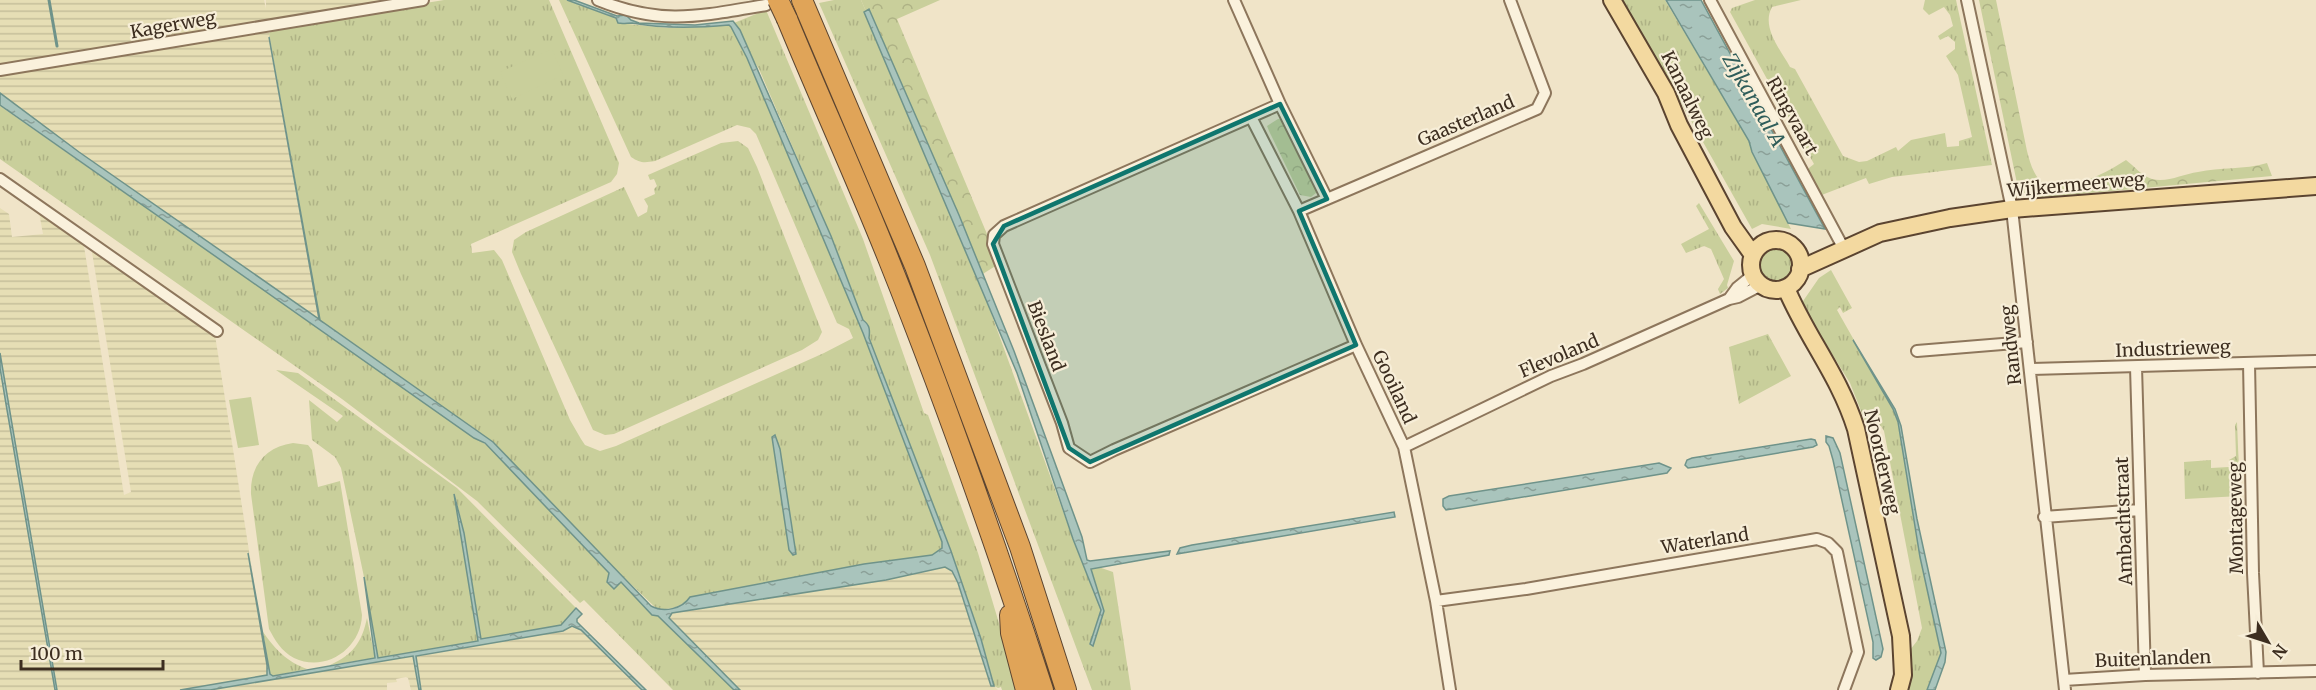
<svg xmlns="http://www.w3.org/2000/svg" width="2316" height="690" viewBox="0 0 2316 690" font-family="Merriweather,serif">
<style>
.farmland{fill:url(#farmland-rules)}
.grass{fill:url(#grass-tufts)}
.forest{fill:url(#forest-crowns)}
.park{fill:#c9cf9b}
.water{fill:url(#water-ripples);stroke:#6f938a;stroke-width:1.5}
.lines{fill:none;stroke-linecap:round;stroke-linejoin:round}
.stream{stroke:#6f938a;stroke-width:3}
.minor-casing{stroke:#8d765c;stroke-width:14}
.primary-casing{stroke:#5b4430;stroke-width:20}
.motorway-casing{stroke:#5b4430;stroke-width:22}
.minor{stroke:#faf1dc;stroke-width:10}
.primary{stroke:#f3d9a0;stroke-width:16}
.motorway{stroke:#e0a458;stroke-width:20}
.motorway-bridge-casing{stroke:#5b4430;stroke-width:22;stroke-linecap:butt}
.motorway-bridge{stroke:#e0a458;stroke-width:20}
.marked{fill:#0f766e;fill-opacity:0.2;stroke:#0f766e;stroke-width:4.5;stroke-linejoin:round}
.labels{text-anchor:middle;stroke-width:4.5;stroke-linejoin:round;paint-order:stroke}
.street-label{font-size:18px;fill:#3d2e20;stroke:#f7eed8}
.water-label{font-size:20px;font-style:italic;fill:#2f5d5a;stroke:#f7eed8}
</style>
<defs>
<pattern id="farmland-rules" width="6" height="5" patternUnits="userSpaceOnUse" patternTransform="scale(1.5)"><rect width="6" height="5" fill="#e6deb5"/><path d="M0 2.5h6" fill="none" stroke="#c6bf9b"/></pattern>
<pattern id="grass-tufts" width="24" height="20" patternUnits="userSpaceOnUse" patternTransform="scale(1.5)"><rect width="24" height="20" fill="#c9cf9b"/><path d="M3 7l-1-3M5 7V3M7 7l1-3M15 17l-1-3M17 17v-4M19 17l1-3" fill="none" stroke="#aeb285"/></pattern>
<pattern id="forest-crowns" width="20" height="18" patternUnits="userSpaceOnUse" patternTransform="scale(1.5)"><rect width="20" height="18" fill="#c9cf9b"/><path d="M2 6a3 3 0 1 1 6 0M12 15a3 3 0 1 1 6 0" fill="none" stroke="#aeb285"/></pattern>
<pattern id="water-ripples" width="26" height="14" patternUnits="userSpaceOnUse" patternTransform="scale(1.5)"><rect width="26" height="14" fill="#a9c4bc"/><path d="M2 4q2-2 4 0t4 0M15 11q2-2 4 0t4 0" fill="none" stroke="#8ba098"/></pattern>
</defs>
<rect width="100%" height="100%" fill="#f0e4c8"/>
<!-- farmland -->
<path class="farmland" d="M 0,0 L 264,0 L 266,9 L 266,0 L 400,0 L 0,66 Z
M 246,33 L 269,33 L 319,320 L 79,152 L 0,93 L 0,75 Z
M 38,207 L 83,240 L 124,495 L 131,492 L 91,246 L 215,335 L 267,665 L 267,675 L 180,690 L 57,690 L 0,353 L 0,208 L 9,214 L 12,237 L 43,234 Z
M 0,368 L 21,488 L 55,690 L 0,690 Z
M 945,567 L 952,571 L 958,583 L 991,686 L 994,686 L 998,690 L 740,690 L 669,618 L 672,613 L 691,609 L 886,580 Z
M 572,626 L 581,630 L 642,690 L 421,690 L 416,656 L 563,631 Z
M 414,656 L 419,690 L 411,690 L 408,678 L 406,677 L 396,679 L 397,682 L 387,683 L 387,690 L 211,690 Z"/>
<!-- grass -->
<path class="grass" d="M 444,0 L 549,0 L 619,163 L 617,174 L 611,182 L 471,244 L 472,253 L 494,250 L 502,260 L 570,420 L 581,439 L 585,445 L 600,451 L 616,446 L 824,353 L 853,338 L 849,329 L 837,323 L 756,134 L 750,128 L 737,125 L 655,161 C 644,163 640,163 631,157 L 559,0 L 567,0 L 616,18 L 618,23 L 667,28 L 729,25 L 766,10 L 863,239 L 924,413 L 928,415 L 978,553 L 1019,690 L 1002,690 L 1001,687 L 998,688 L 994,686 L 981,639 L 951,551 L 869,338 C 870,330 870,325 863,320 L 831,236 L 759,69 L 731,27 L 747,58 L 863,333 L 942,542 L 942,548 L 933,555 L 864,564 L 690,597 C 682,607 669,610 657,609 L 614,568 L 493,442 L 320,320 L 269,33 L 278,27 Z
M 834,0 L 861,0 L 933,163 L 978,277 L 1073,539 L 1084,562 L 1113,572 L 1131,690 L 1092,690 L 930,255 L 819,3 Z
M 1623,0 L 1665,0 L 1749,141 L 1752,152 L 1791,229 L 1762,224 L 1752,229 Z
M 1755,0 L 1801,0 L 1772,7 C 1761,27 1780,49 1790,67 L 1795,69 L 1843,156 L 1859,162 L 1867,161 L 1896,147 L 1898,151 L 1911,140 L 1945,133 L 1947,147 L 1959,146 L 1959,141 L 1972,137 L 1958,75 L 1946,56 L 1955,49 L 1955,42 L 1948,36 L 1940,40 L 1938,36 L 1953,26 L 1950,15 L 1944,7 L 1929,15 L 1923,9 L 1925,0 L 1956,0 L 1992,165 L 1892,177 L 1869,184 L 1866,178 L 1819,196 L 1808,172 L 1809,168 L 1814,164 L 1730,12 L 1732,8 Z
M 0,106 L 492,449 L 609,573 L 607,582 L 614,589 L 620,581 L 652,615 L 658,616 L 734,690 L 673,690 L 584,600 L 580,603 L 477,501 L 342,399 L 0,159 Z
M 738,141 L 748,148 L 757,167 L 822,332 L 818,340 L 802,350 L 614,434 L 605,435 L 593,430 L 521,274 L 512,252 L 514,240 L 526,232 L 624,187 L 638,217 L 647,212 L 648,206 L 644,199 L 655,194 L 654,189 L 657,186 L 654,179 L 650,180 L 648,175 L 721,143 Z
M 1699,203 L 1734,261 L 1727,285 L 1728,288 L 1720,294 L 1718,289 L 1724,279 L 1711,249 L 1704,246 L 1686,253 L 1681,244 L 1709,229 L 1696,206 Z
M1760 266a17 17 0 1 1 34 0a17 17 0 1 1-34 0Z
M 1831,270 L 1852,308 L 1843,313 L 1840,307 L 1837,310 L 1893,409 L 1898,422 L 1920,557 L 1941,654 L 1927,690 L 1905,690 L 1910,650 L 1917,641 L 1922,628 L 1884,431 L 1881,426 L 1867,426 L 1850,383 L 1801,304 L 1819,278 Z
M 1768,334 L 1791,376 L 1739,404 L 1729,347 Z
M 276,370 L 298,373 L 457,488 L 576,608 L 561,625 L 481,639 L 464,533 L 455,495 L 479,641 L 377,658 L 364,577 L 341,468 L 335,457 L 312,440 L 309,400 L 337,422 L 343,416 Z
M 2237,422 L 2240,496 L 2185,499 L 2184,462 L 2211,460 L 2211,468 L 2229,467 L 2229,460 L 2236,456 L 2235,425 Z
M 293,443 L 308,445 L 312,450 L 318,487 L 340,481 L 362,615 C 361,649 325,673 294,658 C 281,651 275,640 269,629 L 251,494 C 250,466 265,447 293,443 Z
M 367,618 L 375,658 L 330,665 C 353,655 362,642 367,618 Z
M 263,632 C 276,650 286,661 307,669 L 273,676 L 270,674 Z"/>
<!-- forest -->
<path class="forest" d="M 861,0 L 940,0 L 897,19 L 992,246 L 997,265 L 978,277 L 933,163 Z
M 1979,0 L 1996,0 L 2027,151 C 2031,166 2034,178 2048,187 C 2085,182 2094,180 2126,160 C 2134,166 2142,176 2152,179 C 2167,183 2183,174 2198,172 C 2220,167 2244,170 2267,163 L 2272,176 L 2036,198 L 2019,193 Z
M 1278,119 L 1283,119 L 1317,189 L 1316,193 L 1311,197 L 1300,195 L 1269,131 L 1267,126 Z"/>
<!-- park -->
<path class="park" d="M 552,49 L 563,75 L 512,99 L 500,72 Z
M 251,397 L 259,445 L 238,448 L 229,400 Z"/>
<!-- water -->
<path class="water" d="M 567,0 L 574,0 L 617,16 L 626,15 L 631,20 L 639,23 L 695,25 L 733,21 L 740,30 L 831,236 L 863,320 C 870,325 870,330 869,338 L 951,551 L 981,639 L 994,686 L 991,686 L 958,583 L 952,571 L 945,567 L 886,580 L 672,613 L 669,618 L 675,624 L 740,690 L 734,690 L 658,616 L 652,615 L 621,582 L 614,589 L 607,582 L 609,573 L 485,443 L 474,438 L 0,105 L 0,93 L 79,152 L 319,319 L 269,37 L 320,320 L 493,442 L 651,606 C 664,613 682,609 690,597 L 864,564 L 932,555 L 942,548 L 942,542 L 863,333 L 747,58 L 731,27 L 729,25 C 696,28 664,29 632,23 C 627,23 623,24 618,23 L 616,18 Z
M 1666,0 L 1701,0 L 1825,229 L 1788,223 L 1752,152 L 1749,141 Z
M 869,9 L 959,215 L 1014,351 L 1082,537 L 1087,560 L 1090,561 L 1170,551 L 1169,555 L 1091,569 L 1104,611 L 1093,646 L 1090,644 L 1101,610 L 1073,539 L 1017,373 L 864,12 Z
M 1853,340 L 1895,409 L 1901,426 L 1917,519 L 1946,652 L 1945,662 L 1935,690 L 1927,690 L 1941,653 L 1920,557 L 1898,422 L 1893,409 Z
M 0,353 L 57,690 L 55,690 L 6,404 L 0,368 Z
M 775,435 L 780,449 L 796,554 L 793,555 L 789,550 L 772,437 Z
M 1826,436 L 1833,438 L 1840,453 L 1883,649 L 1881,657 L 1876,660 L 1873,658 L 1873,642 L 1833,460 L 1829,446 L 1826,442 Z
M 1811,439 L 1815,440 L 1817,445 L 1813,447 L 1696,467 L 1688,468 L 1685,465 L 1687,460 L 1692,458 Z
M 1659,463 L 1671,468 L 1667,473 L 1446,510 L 1443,506 L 1443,499 L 1449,496 Z
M 454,494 L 464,533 L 481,639 L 561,625 L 576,608 L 582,614 L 577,619 L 577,622 L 646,690 L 642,690 L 581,630 L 572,626 L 563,631 L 416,656 L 421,690 L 419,690 L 413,656 L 210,690 L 180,690 L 267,675 L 267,665 L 248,553 L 270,674 L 273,676 L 375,658 L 364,577 L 378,658 L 478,641 Z
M 1394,512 L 1395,517 L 1177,554 L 1180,548 L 1192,545 Z"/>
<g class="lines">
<!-- stream -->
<path class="stream" d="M 49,0 L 57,46"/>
<defs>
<path id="minor" d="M 598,0 C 662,26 700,16 766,5
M 1234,0 L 1280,104 L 1327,199
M 1710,0 L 1844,249
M 1967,0 L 2012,209 L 2065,690
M 0,70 L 423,0
M 1280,104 L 1004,226 L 994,235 L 993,244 L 1062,423 L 1069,448 L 1090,462 L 1114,450 L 1356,345
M 1251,117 L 1299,211 L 1356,345 L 1404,447 L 1436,601 L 1450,690
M 0,179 L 217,331
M 1299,211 L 1537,109 L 1545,93 L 1510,0
M 1729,299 L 1737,288 L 1753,275
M 1917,351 L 2027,342
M 2249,363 L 2253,573 L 2258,673
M 2136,367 L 2145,675
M 2030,369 L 2316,361
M 1404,447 L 1551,376 L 1583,364 L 1729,299 L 1738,297 L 1761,285
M 2044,517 L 2140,510
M 1436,601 L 1526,589 L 1817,539 L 1828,543 L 1837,552 L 1858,652 L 1844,690
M 2064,680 L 2145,675 L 2316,671"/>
<path id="primary" d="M 1612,0 L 1666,93 L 1679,125 L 1733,227 L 1753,255
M1751 265a25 25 0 1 1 50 0a25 25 0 1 1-50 0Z
M 1800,269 L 1880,233 L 1950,218 L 2012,209 L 2316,186
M 1786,288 C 1807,338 1839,375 1856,429 L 1901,636 L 1903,675 L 1899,690"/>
<path id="motorway" d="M 802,0 L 915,266 L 1020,547 L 1066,690
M 787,19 C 820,99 856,178 888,258 C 945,400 996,545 1043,690
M 1010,615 L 1011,633 L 1026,690"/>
</defs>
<!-- minor casing -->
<use href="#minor" class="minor-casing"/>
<!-- primary casing -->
<use href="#primary" class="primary-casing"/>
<!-- motorway casing -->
<use href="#motorway" class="motorway-casing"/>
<!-- minor -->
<use href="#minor" class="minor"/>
<!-- primary -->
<use href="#primary" class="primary"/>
<!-- motorway -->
<use href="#motorway" class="motorway"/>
<defs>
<path id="motorway-bridge" d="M 778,0 L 787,19"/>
</defs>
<!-- motorway-bridge casing -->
<use href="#motorway-bridge" class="motorway-bridge-casing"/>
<!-- motorway-bridge -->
<use href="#motorway-bridge" class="motorway-bridge"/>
</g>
<!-- marked area -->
<path class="marked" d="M 1280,104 L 1327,199 L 1299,211 L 1356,345 L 1090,462 L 1069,448 L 993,244 L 1004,226 Z"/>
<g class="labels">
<!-- street labels -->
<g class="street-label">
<text transform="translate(173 25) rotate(-10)" y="6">Kagerweg</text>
<text transform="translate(1687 95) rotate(64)" y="6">Kanaalweg</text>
<text transform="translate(1792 116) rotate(61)" y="6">Ringvaart</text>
<text transform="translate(1466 121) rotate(-23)" y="6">Gaasterland</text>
<text transform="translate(2076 185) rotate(-5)" y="6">Wijkermeerweg</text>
<text transform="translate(1046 336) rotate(69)" y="6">Biesland</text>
<text transform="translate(2011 345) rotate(-96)" y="6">Randweg</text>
<text transform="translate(2173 349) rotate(-2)" y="6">Industrieweg</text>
<text transform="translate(1559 356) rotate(-23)" y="6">Flevoland</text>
<text transform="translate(1394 387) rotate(65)" y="6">Gooiland</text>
<text transform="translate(1882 462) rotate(77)" y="6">Noorderweg</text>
<text transform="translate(2236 518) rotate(-91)" y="6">Montageweg</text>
<text transform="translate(2124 521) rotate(-92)" y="6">Ambachtstraat</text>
<text transform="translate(1705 541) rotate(-9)" y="6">Waterland</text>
<text transform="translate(2153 659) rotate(-2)" y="6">Buitenlanden</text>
</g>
<!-- water labels -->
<g class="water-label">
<text transform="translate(1754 100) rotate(60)" y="7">Zijkanaal A</text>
</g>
</g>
<!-- north arrow -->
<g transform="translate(2268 642) rotate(129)" stroke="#f7eed8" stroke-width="4.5" paint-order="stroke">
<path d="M0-4.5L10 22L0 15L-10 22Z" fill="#3d2e20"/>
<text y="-9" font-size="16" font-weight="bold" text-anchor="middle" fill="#3d2e20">N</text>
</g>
<!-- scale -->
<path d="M21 660v9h142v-9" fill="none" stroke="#3d2e20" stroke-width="3"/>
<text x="30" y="660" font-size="18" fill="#3d2e20" stroke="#f7eed8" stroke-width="4.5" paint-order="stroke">100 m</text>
</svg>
